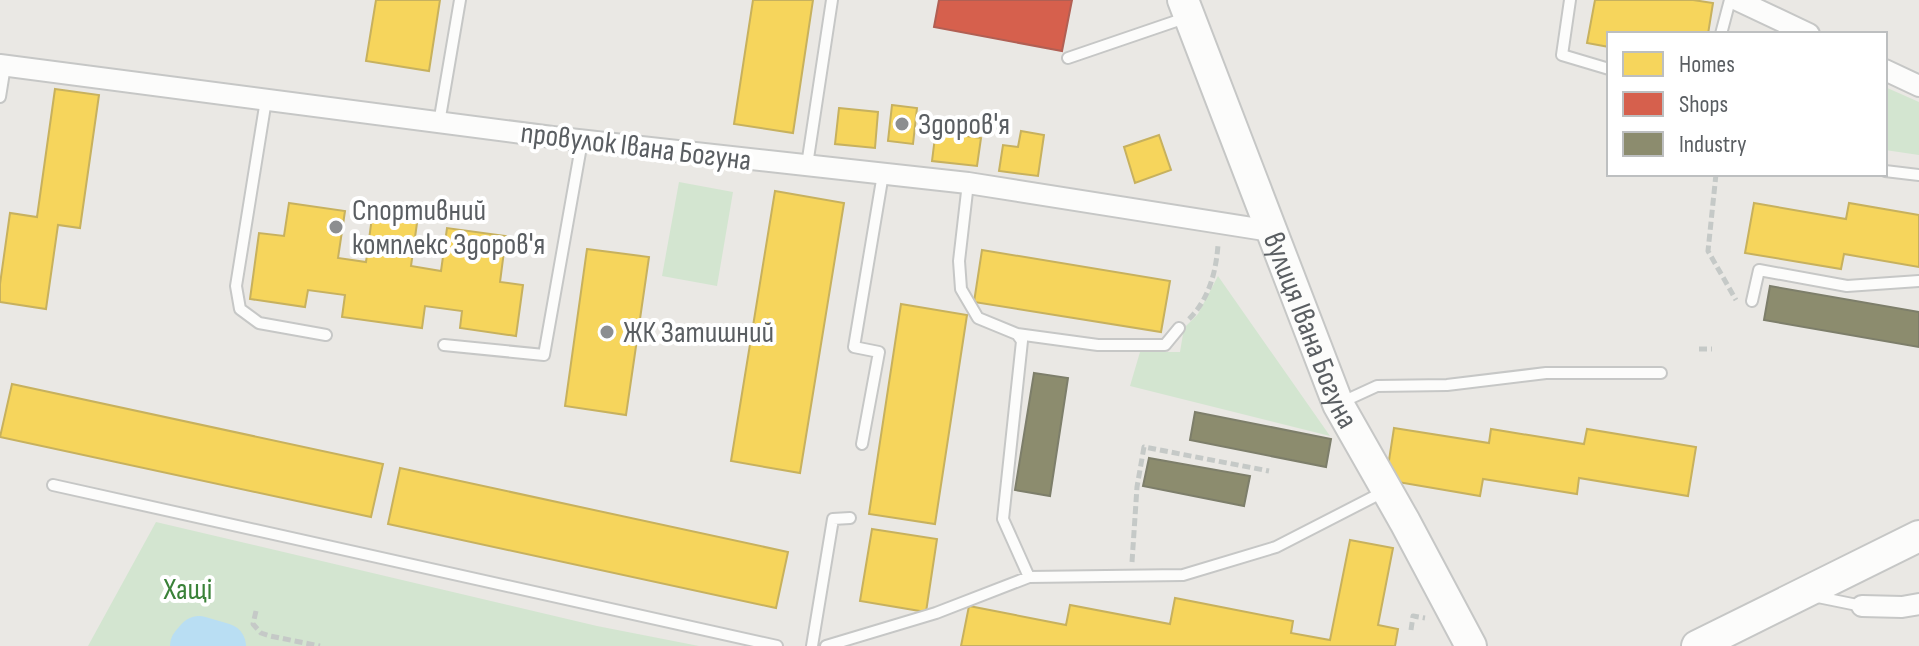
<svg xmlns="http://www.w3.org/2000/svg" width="1919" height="646" viewBox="0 0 1919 646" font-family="'Sofia Sans Condensed',sans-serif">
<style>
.green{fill:#d3e5d0}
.homes{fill:#f6d55c;stroke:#c7b15e;stroke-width:2}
.shops{fill:#d6604d;stroke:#b15f53;stroke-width:2}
.industry{fill:#8c8c6e;stroke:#7d7e6a;stroke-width:2}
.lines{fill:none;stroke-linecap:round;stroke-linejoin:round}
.river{stroke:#b9def3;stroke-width:46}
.service-casing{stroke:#c6c7c6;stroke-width:14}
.minor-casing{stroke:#c6c7c6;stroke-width:24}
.secondary-casing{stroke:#c6c7c6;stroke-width:34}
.path{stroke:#c5c9c7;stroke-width:5;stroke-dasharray:8 4;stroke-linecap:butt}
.service{stroke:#fcfcfb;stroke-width:10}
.minor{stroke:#fcfcfb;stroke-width:20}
.secondary{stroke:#fcfcfb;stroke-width:30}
.poi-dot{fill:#8c8e90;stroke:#fff;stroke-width:3}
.labels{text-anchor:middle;stroke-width:8;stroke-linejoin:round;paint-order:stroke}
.poi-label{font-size:30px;fill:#5a5e62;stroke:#fff;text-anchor:start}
.street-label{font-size:30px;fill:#5a5e62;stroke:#fff}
.park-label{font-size:30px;fill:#3a8239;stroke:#fff}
</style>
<rect width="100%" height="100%" fill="#eae8e4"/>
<!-- green -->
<path class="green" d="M 1885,87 L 1919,102 L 1919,155 L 1885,150 Z
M 679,182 L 733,192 L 717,286 L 662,276 Z
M 1218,276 L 1330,436 L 1130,386 L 1140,352 L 1180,352 L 1184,328 L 1198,314 Z
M 156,522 L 597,626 L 699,646 L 88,646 Z"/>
<!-- homes -->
<path class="homes" d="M 376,0 L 440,0 L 429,71 L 366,61 Z
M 753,0 L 813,0 L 793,133 L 734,124 Z
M 1595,0 L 1693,0 L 1713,3 L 1708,34 L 1609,34 L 1609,47 L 1587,43 Z
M 55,89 L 99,95 L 80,228 L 58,225 L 46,309 L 0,302 L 0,284 L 10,213 L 37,217 Z
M 892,105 L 917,108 L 913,144 L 888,141 Z
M 839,108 L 878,112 L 875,148 L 835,144 Z
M 937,121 L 966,124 L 965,136 L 981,138 L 977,166 L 932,161 Z
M 1021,131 L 1044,135 L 1038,176 L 999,171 L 1003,145 L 1018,147 Z
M 1159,135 L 1171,170 L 1135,183 L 1124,147 Z
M 775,191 L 844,203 L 800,473 L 731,461 Z
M 289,203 L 345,211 L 338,258 L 366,262 L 372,217 L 417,223 L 411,266 L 441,271 L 447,228 L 506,236 L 500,282 L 523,285 L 516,336 L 460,328 L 462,311 L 425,306 L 422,328 L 342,317 L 345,295 L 308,290 L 305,307 L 250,299 L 259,233 L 284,236 Z
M 1754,203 L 1846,219 L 1849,203 L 1919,215 L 1919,267 L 1844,254 L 1841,269 L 1745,253 Z
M 587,249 L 649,257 L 626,415 L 565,406 Z
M 982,250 L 1170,281 L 1161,332 L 974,302 Z
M 901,304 L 967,315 L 935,524 L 869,514 Z
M 12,384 L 383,464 L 371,517 L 0,437 Z
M 1394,428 L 1489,443 L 1491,429 L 1584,444 L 1587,429 L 1696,447 L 1688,496 L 1579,478 L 1577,494 L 1483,479 L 1480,496 L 1386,480 Z
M 400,468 L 788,552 L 776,608 L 388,524 Z
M 872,529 L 937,539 L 926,612 L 860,601 Z
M 1350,540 L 1393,548 L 1378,625 L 1398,629 L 1395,646 L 961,646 L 969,606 L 1066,625 L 1070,605 L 1170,624 L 1175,598 L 1293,621 L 1291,633 L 1330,640 Z"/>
<!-- shops -->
<path class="shops" d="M 939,0 L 1072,0 L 1062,51 L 934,27 Z"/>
<!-- industry -->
<path class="industry" d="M 1770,286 L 1919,312 L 1919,347 L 1764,320 Z
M 1034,373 L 1068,378 L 1050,496 L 1015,490 Z
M 1195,412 L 1331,439 L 1326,467 L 1190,440 Z
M 1149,458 L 1250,476 L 1244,506 L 1143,486 Z"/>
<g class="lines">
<!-- river -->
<path class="river" d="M 193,646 L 199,639 L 223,646"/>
<defs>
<path id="service" d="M 1570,0 L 1562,55 L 1609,69
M 1721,34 L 1730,0
M 1068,58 L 1188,17
M 0,97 L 5,66
M 266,100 L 236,286 L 240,309 L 259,323 L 326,335
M 439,123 L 460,0
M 807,165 L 832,0
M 1885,171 L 1919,175
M 968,183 L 959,261 L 961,289 L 978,318 L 1017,334 L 1022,341 L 1003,519 L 1029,577 L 1183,575 L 1276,547 L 1385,491
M 1752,301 L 1759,270 L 1847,286 L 1919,281
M 1017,334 L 1098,345 L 1165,345 L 1179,328
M 444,345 L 544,355 L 582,141
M 1340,403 L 1377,386 L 1447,385 L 1546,373 L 1661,373
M 862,444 L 879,352 L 854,347 L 883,174
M 53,485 L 777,646
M 1813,596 L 1862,606
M 812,646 L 833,519 L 850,518
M 826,646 L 936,613 L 1029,577"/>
<path id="minor" d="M 1737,0 L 1809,34
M 0,65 L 560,138 L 968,183 L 1271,231
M 1885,70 L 1919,86
M 1862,606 L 1902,607 L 1919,604"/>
<g id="secondary">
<path id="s1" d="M 1183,0 L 1338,404 L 1405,522 L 1471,646"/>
<path d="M 1697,646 L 1919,536"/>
</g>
</defs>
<!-- service casing -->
<use href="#service" class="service-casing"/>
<!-- minor casing -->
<use href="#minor" class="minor-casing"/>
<!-- secondary casing -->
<use href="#secondary" class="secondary-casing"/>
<!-- path -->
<path class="path" d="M 1716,174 L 1708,251 L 1736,300
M 1189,319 C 1209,299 1216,272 1218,245
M 1699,349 L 1712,349
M 1132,562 L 1137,487 L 1144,447 L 1269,471
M 256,611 L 253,624 L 261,633 L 270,636 L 320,646
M 1411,630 L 1413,616 L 1425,618"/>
<!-- service -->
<use href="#service" class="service"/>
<!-- minor -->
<use href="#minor" class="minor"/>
<!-- secondary -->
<use href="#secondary" class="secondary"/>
</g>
<!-- markers -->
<g class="poi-dot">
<circle cx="902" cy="124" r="8"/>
<circle cx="336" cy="227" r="8"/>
<circle cx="607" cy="332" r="8"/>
</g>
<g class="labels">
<!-- poi labels -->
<g class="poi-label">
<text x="918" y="134">Здоров'я</text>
<text x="352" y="220">Спортивний<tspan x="352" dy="34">комплекс Здоров'я</tspan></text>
<text x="623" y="342">ЖК Затишний</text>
</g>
<!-- street labels -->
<g class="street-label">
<text transform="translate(636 146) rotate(7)" y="10">провулок Івана Богуна</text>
<text dy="10" stroke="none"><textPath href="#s1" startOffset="354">вулиця Івана Богуна</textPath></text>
</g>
<!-- park labels -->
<g class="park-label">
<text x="188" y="599">Хащі</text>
</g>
</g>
<!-- legend -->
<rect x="1607" y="32" width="280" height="144" fill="#ffffff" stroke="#bdbfc0" stroke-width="2"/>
<rect x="1623" y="52" width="40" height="24" fill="#f6d55c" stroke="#bdbfc0" stroke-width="2"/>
<text x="1679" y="72" font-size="24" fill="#5a5e62">Homes</text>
<rect x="1623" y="92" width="40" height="24" fill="#d6604d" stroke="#bdbfc0" stroke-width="2"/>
<text x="1679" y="112" font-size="24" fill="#5a5e62">Shops</text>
<rect x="1623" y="132" width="40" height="24" fill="#8c8c6e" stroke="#bdbfc0" stroke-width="2"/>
<text x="1679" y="152" font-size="24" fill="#5a5e62">Industry</text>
</svg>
